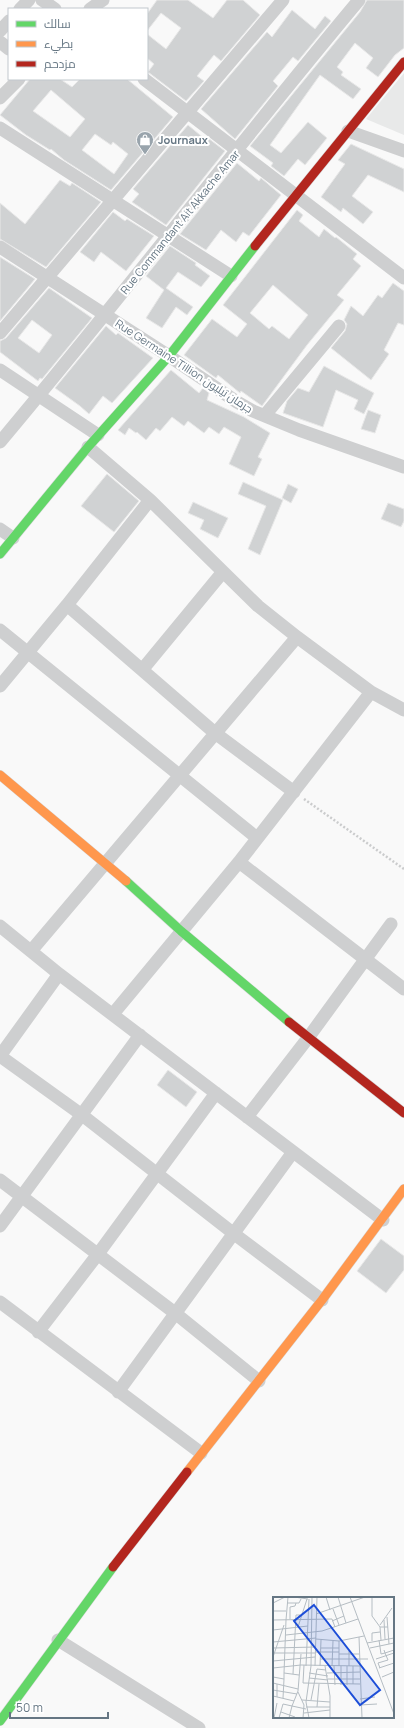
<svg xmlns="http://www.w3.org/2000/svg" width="404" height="1728" viewBox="0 0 404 1728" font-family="Manrope,Cairo,sans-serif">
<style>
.built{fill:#e8e9e9}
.building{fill:#d0d2d3;stroke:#e8e8e8;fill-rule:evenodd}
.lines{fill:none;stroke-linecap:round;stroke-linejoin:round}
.fast-casing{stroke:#d5d6d7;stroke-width:10}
.slow-casing{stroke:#d5d6d7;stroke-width:10}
.jam-casing{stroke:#d5d6d7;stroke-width:10}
.path{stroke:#cbcccd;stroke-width:2.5;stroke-dasharray:2 2;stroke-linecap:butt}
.street{stroke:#cecfd0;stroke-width:13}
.fast{stroke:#63d668;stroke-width:9}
.slow{stroke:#ff974d;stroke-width:9}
.jam{stroke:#b3261e;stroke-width:9}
.labels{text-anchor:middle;stroke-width:4;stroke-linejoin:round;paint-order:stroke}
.poi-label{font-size:11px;font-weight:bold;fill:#657683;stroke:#fff;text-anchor:start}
.street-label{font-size:11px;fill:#657683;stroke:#fff}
.inset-road{fill:none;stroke:#b5bdc3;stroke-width:1}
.view{fill:#1d4ed8;fill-opacity:0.15;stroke:#1d4ed8;stroke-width:2}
.inset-edge{fill:none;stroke:#657683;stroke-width:2}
</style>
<rect width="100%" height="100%" fill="#f9f9f9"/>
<!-- built -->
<path class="built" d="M 404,73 L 404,135 L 366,119 Z"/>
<!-- building -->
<path class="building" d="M 157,0 L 188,0 L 213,18 L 227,0 L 243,0 L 260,15 L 221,61 L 214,55 L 197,76 L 204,81 L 186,101 L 148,72 L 154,64 L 147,58 L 147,34 L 166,49 L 181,28 L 161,13 L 147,31 L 147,14 Z
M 367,0 L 404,0 L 404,48 L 395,55 L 378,77 L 366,68 L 373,58 L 355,43 L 337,67 L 343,72 L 341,75 L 361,89 L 353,99 L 320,75 L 270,145 L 281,153 L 308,122 L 327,138 L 305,165 L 298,159 L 284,176 L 271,166 L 273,163 L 250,146 L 360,12 Z
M 292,10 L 315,29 L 325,16 L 331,21 L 298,61 L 293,57 L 273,81 L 278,86 L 235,139 L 201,109 L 267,32 L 272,37 Z
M 30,79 L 60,79 L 72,87 L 80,79 L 127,79 L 173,117 L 111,190 L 64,160 L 51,149 L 50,150 L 26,135 L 0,115 ZM 51,90 L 85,119 L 70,137 L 33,111 ZM 95,134 L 111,145 L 113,142 L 128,154 L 114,174 L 82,150 Z
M 188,125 L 206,140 L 208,138 L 225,151 L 166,225 L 132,202 L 139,194 L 133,189 Z
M 351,144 L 404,169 L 404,192 L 368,175 L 352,196 L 373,212 L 363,224 L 343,208 L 341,212 L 321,197 L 345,164 L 338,160 Z
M 237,163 L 259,181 L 261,178 L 281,195 L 249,236 L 243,232 L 236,242 L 221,230 L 206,250 L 180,234 Z
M 60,180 L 70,186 L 72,183 L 101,202 L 46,267 L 0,239 L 0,203 L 25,224 Z
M 297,210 L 303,215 L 299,221 L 319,237 L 324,229 L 335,238 L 336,237 L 357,254 L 353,259 L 361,266 L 337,295 L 344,300 L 307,345 L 262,406 L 241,391 L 240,393 L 218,375 L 216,378 L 184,355 L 212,319 L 237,337 L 247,324 L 223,305 ZM 273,285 L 308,315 L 289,339 L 272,326 L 269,329 L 250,313 Z
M 113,212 L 125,221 L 127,219 L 154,236 L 126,271 L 101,252 L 94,262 L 80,252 Z
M 170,246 L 196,263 L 195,265 L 210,276 L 201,287 L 178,272 L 166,288 L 193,307 L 187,315 L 176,307 L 162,328 L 146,318 L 164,290 L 146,276 Z
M 0,257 L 35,279 L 0,321 Z
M 393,283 L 404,291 L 404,325 L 398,323 L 384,350 L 389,354 L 371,380 L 331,348 L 345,331 L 347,324 L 344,320 L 351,306 L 363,316 L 378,295 L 382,298 Z
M 49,288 L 92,318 L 42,379 L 40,378 L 38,381 L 0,352 L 0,341 L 6,338 ZM 32,320 L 52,335 L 39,353 L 18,338 Z
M 106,326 L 116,335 L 118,333 L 153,358 L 112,403 L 103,396 L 89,414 L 80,406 L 55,388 Z
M 324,366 L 374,393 L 364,414 L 354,409 L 358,400 L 336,390 L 323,427 L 283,413 L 287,401 L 298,388 L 309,392 Z
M 171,370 L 199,393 L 203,388 L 209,393 L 207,400 L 244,417 L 270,433 L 258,457 L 262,459 L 254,476 L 229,464 L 241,437 L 224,427 L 219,434 L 209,427 L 204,433 L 188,421 L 184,426 L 172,417 L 160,431 L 156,428 L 146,440 L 137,432 L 136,433 L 129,428 L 125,435 L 118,430 Z
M 368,410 L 381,415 L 375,433 L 361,429 Z
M 107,474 L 139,501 L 114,532 L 81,506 Z
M 243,482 L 283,500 L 260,555 L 248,549 L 266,506 L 238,494 Z
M 288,484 L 298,489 L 291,503 L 282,498 Z
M 193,502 L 228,518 L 218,538 L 200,529 L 204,520 L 188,513 Z
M 388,503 L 404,509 L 404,521 L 401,527 L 381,519 Z
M 168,1070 L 197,1092 L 186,1107 L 157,1085 Z
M 381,1239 L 404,1256 L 404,1270 L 386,1293 L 357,1271 Z"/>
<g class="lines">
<defs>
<path id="fast" d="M 0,554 L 88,447 L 169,356 L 255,246
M 126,881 L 181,931 L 289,1022
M 0,1721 L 113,1567"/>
<path id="slow" d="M 0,775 L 126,881
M 187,1472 L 322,1300 L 404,1189"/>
<path id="jam" d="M 255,246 L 404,62
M 289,1022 L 404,1113
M 113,1567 L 187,1472"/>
</defs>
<!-- fast casing -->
<use href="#fast" class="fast-casing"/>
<!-- slow casing -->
<use href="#slow" class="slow-casing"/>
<!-- jam casing -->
<use href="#jam" class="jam-casing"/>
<!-- path -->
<path class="path" d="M 304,799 L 404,869"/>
<!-- street -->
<path class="street" d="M 42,0 L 55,9
M 20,9 L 29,0
M 90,9 L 103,0
M 0,31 L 9,21
M 0,42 L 9,49
M 144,79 L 404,278
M 0,98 L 19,79
M 0,128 L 231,276
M 348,131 L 404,151
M 0,247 L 169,356 L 237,402 L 253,411 L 299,430 L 404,467
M 0,333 L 283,0
M 0,370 L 98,435
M 265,415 L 339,326
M 0,442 C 122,297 237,146 359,0
M 88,447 L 150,500 L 258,606 L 297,637 L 371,692 L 404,710
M 0,529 L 13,538
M 67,605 L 215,733 L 294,792
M 0,630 L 257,838
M 142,670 L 222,573
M 0,686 L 67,605 L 150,500
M 239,862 L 404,989
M 0,926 L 59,974 L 383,1220
M 31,951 L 297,637
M 113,1014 L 239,862 L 371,692
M 0,1056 L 82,1115 L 233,1233 L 322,1300
M 0,1056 L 59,974
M 247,1117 L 308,1038 L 391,924
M 0,1180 L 175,1313 L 259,1381
M 0,1226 L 140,1035
M 0,1302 L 201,1453
M 38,1332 L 98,1254 L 216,1093
M 118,1392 L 293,1152
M 58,1640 L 199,1728"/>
<!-- fast -->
<use href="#fast" class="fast"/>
<!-- slow -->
<use href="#slow" class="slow"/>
<!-- jam -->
<use href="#jam" class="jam"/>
</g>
<!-- icons -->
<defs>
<symbol id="shop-pin" viewBox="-11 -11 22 30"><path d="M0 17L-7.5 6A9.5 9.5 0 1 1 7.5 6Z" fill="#99a4ac" stroke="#fff"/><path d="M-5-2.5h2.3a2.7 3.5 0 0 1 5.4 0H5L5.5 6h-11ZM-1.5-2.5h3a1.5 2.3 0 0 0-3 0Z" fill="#fff"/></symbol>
</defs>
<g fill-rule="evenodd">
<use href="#shop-pin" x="135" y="130" width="20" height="27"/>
</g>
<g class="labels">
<!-- poi labels -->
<g class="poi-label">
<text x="158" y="144">Journaux</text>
</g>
<!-- street labels -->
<g class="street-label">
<text transform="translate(180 222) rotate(-51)" y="4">Rue Commandant Ait Akkache Amar</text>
<text transform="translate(184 366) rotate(33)" y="4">Rue Germaine Tillion جرمان تيليون</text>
</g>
</g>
<!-- overview -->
<g transform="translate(273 1597)">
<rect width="121" height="121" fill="#f9f9f9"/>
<path class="inset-road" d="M 21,0 L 35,2M 53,0 L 57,13M 65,0 L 73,26M 77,0 L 93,43M 99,0 L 99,19 L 107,30M 121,4 L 121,43M 0,6 L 12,0M 14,6 L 26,6 L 28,2M 60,12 L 66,28M 0,14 L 13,14M 43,17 L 92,0M 114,20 L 116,47M 17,22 L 17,10 L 22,9 L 23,6M 0,23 L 59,22 L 62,30M 13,23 L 11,76 L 26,78M 13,23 L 15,0M 111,23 L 112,42M 59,24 L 71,19M 107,28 L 119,11M 25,30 L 34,2M 0,33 L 35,29M 13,38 L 49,34 L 85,22M 43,42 L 66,44 L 86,40M 93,43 L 121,117M 106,43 L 108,57 L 112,56 L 111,53M 108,43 L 107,30 L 115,30M 99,44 L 99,36 L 107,35M 0,45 L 43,41M 94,46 L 121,41M 0,51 L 43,50M 48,51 L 66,51M 97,51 L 121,46M 76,54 L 76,69M 42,55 L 66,55M 1,56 L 42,56M 28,57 L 25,94 L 19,109 L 33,112M 66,57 L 86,57M 0,60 L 11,28M 47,62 L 95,62M 103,62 L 121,56M 0,64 L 42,60M 31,68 L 30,86 L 87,87M 33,69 L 36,2M 42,69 L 44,0M 47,69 L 48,43M 52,69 L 57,99 L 57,121M 59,69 L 60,44M 61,69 L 62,88M 66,69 L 66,44M 68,69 L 68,88M 74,69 L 74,88M 80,69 L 80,87M 0,71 L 28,68 L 87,69M 106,71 L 121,66M 107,71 L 105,66 L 115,63 L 112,56 L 121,53M 36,76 L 55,79M 54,76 L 87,75M 20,77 L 23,18 L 27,18M 0,80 L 11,82 L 11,76M 109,80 L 121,75M 36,81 L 55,83M 55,82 L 87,82M 0,86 L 25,92M 0,93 L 24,97M 25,95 L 31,108 L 30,121M 0,99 L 21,104M 4,100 L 4,87M 10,101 L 11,82M 87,102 L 102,100M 29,103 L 57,105M 38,103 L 44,72 L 53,73M 87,108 L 104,107M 33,110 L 57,110M 44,110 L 46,87M 8,115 L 22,120M 31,116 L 57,113M 1,121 L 4,106M 6,121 L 10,107 L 19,109 L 16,121M 36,121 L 33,105 L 38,69 L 39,0M 89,121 L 86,40 L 91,39"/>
<path class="view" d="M 41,8 L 107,93 L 87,108 L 21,24 Z"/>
<rect width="121" height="121" class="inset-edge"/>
</g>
<!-- legend -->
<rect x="8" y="8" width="140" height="72" fill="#ffffff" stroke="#c1c8cd"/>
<rect x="16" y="21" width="20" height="6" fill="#63d668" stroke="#c1c8cd"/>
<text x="44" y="28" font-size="12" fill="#657683">سالك</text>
<rect x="16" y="41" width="20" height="6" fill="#ff974d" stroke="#c1c8cd"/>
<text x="44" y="48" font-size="12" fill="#657683">بطيء</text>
<rect x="16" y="61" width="20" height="6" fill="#b3261e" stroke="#c1c8cd"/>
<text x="44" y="68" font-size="12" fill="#657683">مزدحم</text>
<!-- scale -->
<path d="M10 1712v6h98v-6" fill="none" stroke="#657683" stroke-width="2"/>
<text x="16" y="1712" font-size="12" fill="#657683" stroke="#ffffff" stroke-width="3" paint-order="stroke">50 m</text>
</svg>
